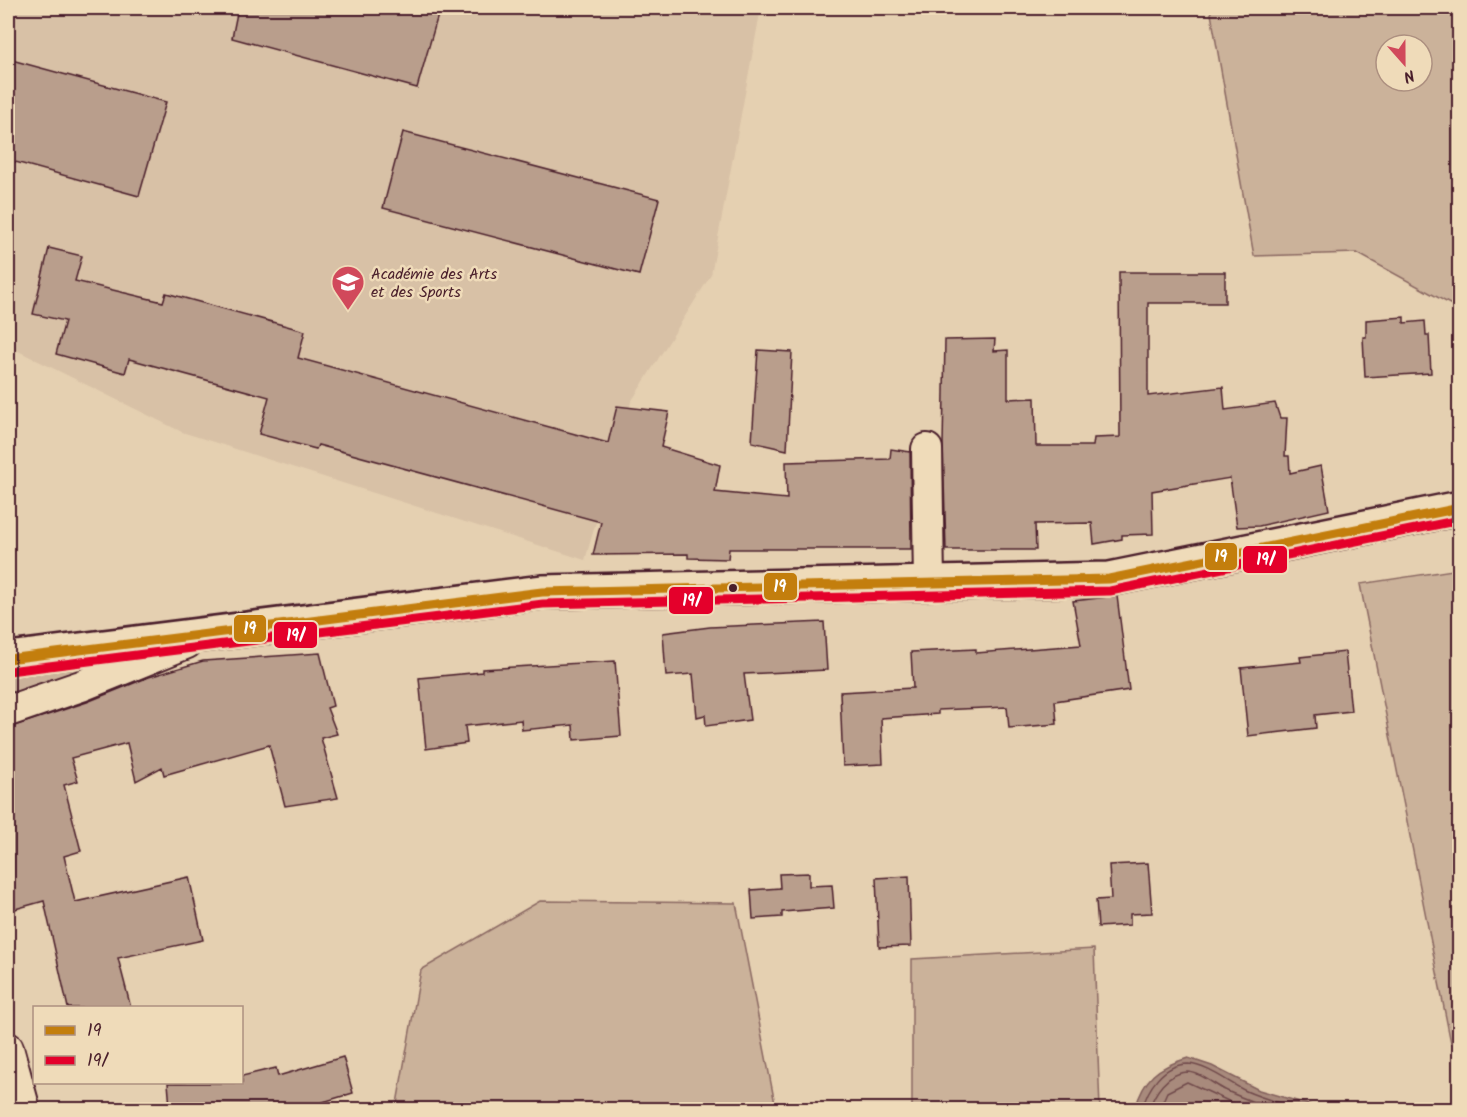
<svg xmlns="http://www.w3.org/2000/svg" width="1467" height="1117" viewBox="0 0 1467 1117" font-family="Kalam,sans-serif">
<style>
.built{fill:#d8c1a6}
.green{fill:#cbb29a;stroke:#8a6862;stroke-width:1.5;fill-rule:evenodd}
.water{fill:#a88a7b;stroke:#825f5b;stroke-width:1.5}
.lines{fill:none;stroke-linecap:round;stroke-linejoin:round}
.shore{stroke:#704a4b;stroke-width:1.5}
.building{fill:#b99e8c;stroke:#4a1f2b;stroke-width:1.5}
.minor-casing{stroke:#4a1f2b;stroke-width:34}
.tertiary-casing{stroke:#4a1f2b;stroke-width:38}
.minor{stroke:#efdbb9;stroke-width:30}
.tertiary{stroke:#efdbb9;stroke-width:33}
.bus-1-casing{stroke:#efdbb9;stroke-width:14}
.bus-2-casing{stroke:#efdbb9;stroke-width:14}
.bus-1{stroke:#c37e0d;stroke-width:9}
.bus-2{stroke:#e4002b;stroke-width:9}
.bus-dot{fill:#4a1f2b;stroke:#efdbb9;stroke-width:2}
.labels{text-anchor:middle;stroke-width:5;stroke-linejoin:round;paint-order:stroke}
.poi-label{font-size:16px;fill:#4a1f2b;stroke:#efdbb9;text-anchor:start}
.line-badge{stroke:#efdbb9;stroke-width:2}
.badge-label{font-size:16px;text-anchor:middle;font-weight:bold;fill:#fff}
</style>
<rect width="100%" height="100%" fill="#e5d0b1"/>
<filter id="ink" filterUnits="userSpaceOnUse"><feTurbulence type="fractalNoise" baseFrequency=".0167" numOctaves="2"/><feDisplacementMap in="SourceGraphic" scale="12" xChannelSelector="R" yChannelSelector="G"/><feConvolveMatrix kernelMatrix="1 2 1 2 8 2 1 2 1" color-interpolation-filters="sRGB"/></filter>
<g filter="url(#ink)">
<!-- built -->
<path class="built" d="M 8,8 L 761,8 L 711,275 L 631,402 L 585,560 L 182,432 L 8,346 Z"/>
<!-- green -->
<path class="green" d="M 1210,8 L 1459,8 L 1459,309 L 1357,253 L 1254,256 ZM 1386,45 L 1422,45 L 1422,81 L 1386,81 Z
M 1459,569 L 1460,1042 L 1451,1043 L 1360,584 Z
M 97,666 L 8,696 L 8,674 Z
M 540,901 L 736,903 L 776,1109 L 396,1109 L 421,970 Z
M 1094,949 L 1100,1109 L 912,1109 L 912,959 Z"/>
<!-- water -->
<path class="water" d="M 1188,1058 L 1212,1066 L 1259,1090 L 1310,1105 L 1315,1109 L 1135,1109 C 1144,1078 1157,1067 1188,1058 Z"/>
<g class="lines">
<!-- shore -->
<path class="shore" d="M 1142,1110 C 1147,1089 1163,1064 1188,1064 C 1207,1065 1229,1083 1246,1091 C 1264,1099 1284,1104 1303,1110
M 1149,1110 C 1154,1093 1167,1073 1187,1072 C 1200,1072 1213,1084 1225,1090 C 1241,1098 1259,1104 1277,1110
M 1159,1110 L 1167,1092 L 1187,1082 L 1248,1110"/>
</g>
<!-- building -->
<path class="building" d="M 238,8 L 440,8 L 417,88 L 232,38 Z
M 8,59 L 166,102 L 139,196 L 8,160 Z
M 403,132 L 659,199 L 639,275 L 383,208 Z
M 49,248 L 82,256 L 75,281 L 163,302 L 166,293 L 305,331 L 298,358 L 608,443 L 617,406 L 669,412 L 661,447 L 720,465 L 715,492 L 787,499 L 786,462 L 890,459 L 891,449 L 910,452 L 911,549 L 729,549 L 728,559 L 688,558 L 688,554 L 593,555 L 601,522 L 318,445 L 316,449 L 259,434 L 269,397 L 129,359 L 125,373 L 56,354 L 65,321 L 33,314 Z
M 1119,272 L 1225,272 L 1225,303 L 1148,303 L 1148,396 L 1223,387 L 1225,410 L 1275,403 L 1280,418 L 1287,418 L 1285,456 L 1289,456 L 1290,473 L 1321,466 L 1329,510 L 1259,526 L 1237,527 L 1230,478 L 1152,491 L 1153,534 L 1122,535 L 1122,539 L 1094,544 L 1092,523 L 1035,524 L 1036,550 L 946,550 L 943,445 L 945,340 L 995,339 L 994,351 L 1008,350 L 1008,399 L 1035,398 L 1036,446 L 1093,446 L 1094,438 L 1120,437 Z
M 1404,317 L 1404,323 L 1425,321 L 1426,335 L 1429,335 L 1431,373 L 1365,377 L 1363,337 L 1366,337 L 1366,320 Z
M 758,350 L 792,352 L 787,450 L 752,442 Z
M 1117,596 L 1129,690 L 1055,701 L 1057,724 L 1009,728 L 1007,707 L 938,710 L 938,714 L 881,718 L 883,764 L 843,766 L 840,692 L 913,688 L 911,652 L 976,649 L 976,653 L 1081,645 L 1073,601 Z
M 824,622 L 827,670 L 744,674 L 750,720 L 706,726 L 705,715 L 697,717 L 693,674 L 666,676 L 663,633 L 710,627 Z
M 1345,652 L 1351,711 L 1315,715 L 1316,728 L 1248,736 L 1241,668 L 1301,662 L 1300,657 Z
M 320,653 L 333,706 L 327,708 L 337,734 L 321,738 L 338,798 L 285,806 L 269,745 L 164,775 L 162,767 L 136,781 L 127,743 L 71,758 L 78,781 L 64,785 L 81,851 L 64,856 L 75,902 L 189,877 L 203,940 L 118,958 L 131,1008 L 68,1008 L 44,901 L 8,911 L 8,728 L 87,702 L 149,677 L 203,661 Z
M 615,661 L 621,736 L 574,740 L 573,725 L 522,730 L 521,720 L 465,726 L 467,743 L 426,749 L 419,678 L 482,672 L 482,669 Z
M 1148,863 L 1152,913 L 1130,914 L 1130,925 L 1098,927 L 1096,900 L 1111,899 L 1109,865 Z
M 809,873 L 809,886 L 832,885 L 834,908 L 782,912 L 782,917 L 753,919 L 751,890 L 780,888 L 779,874 Z
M 909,876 L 911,946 L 879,947 L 876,878 Z
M 343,1057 L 353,1093 L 323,1102 L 296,1110 L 171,1110 L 170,1107 L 168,1083 L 242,1083 L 242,1076 L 276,1068 L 278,1076 Z"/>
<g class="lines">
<defs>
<path id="minor" d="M 927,449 L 929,583
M 8,711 L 81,686 L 187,643
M 8,1048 L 25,1110"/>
<path id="tertiary" d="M 8,659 L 542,592 L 1109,579 L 1460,508"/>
</defs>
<!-- minor casing -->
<use href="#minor" class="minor-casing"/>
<!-- tertiary casing -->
<use href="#tertiary" class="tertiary-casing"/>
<!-- minor -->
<use href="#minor" class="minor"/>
<!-- tertiary -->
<use href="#tertiary" class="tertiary"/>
<defs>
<path id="bus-1" d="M 8,659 L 542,592 L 1109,579 L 1460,508"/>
<path id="bus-2" d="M 9,671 L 543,604 L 1110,591 L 1460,520"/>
</defs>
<!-- bus-1 casing -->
<use href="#bus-1" class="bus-1-casing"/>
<!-- bus-2 casing -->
<use href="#bus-2" class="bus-2-casing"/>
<!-- bus-1 -->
<use href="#bus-1" class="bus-1"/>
<!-- bus-2 -->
<use href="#bus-2" class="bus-2"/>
</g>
</g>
<!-- icons -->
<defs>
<symbol id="university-pin" viewBox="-11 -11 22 30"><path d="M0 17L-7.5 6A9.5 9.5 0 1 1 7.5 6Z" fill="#d1495b" stroke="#efdbb9"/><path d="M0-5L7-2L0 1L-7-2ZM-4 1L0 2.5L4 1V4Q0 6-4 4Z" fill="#fff"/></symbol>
</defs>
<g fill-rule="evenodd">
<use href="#university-pin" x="329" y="263" width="38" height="52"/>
</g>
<!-- markers -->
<circle class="bus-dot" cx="733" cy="588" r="5"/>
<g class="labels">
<!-- poi labels -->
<g class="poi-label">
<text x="371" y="279">Académie des Arts<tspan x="371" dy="18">et des Sports</tspan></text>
</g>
</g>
<g class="line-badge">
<rect x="1204" y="542" width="34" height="29" rx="6" fill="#c37e0d"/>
<rect x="1242" y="545" width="46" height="29" rx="6" fill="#e4002b"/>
<rect x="763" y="572" width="35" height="29" rx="6" fill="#c37e0d"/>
<rect x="668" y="586" width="46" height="29" rx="6" fill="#e4002b"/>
<rect x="233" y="614" width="34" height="29" rx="6" fill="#c37e0d"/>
<rect x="273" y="621" width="45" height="28" rx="6" fill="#e4002b"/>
</g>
<g class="badge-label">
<text x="1221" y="562">19</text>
<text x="1265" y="565">19/</text>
<text x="780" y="592">19</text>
<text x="691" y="606">19/</text>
<text x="250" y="634">19</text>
<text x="295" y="641">19/</text>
</g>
<!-- margin -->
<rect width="1467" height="1117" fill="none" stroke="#efdbb9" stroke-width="30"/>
<rect x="15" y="15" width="1437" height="1087" fill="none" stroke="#4a1f2b" stroke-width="2" filter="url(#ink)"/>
<!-- legend -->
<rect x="33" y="1006" width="210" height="78" fill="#efdbb9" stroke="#ad9080" stroke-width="1.5"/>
<rect x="45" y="1026" width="30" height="9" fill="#c37e0d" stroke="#ad9080" stroke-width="1.5"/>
<text x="87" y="1036" font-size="18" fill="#4a1f2b">19</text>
<rect x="45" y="1056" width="30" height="9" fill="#e4002b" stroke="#ad9080" stroke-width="1.5"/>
<text x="87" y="1066" font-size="18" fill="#4a1f2b">19/</text>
<!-- north arrow -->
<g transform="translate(1404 63) rotate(159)"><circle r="28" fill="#efdbb9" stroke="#ad9080" stroke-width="1.5"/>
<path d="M0-4.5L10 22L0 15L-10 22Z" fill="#d1495b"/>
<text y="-9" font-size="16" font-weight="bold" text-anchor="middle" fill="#4a1f2b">N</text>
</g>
</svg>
